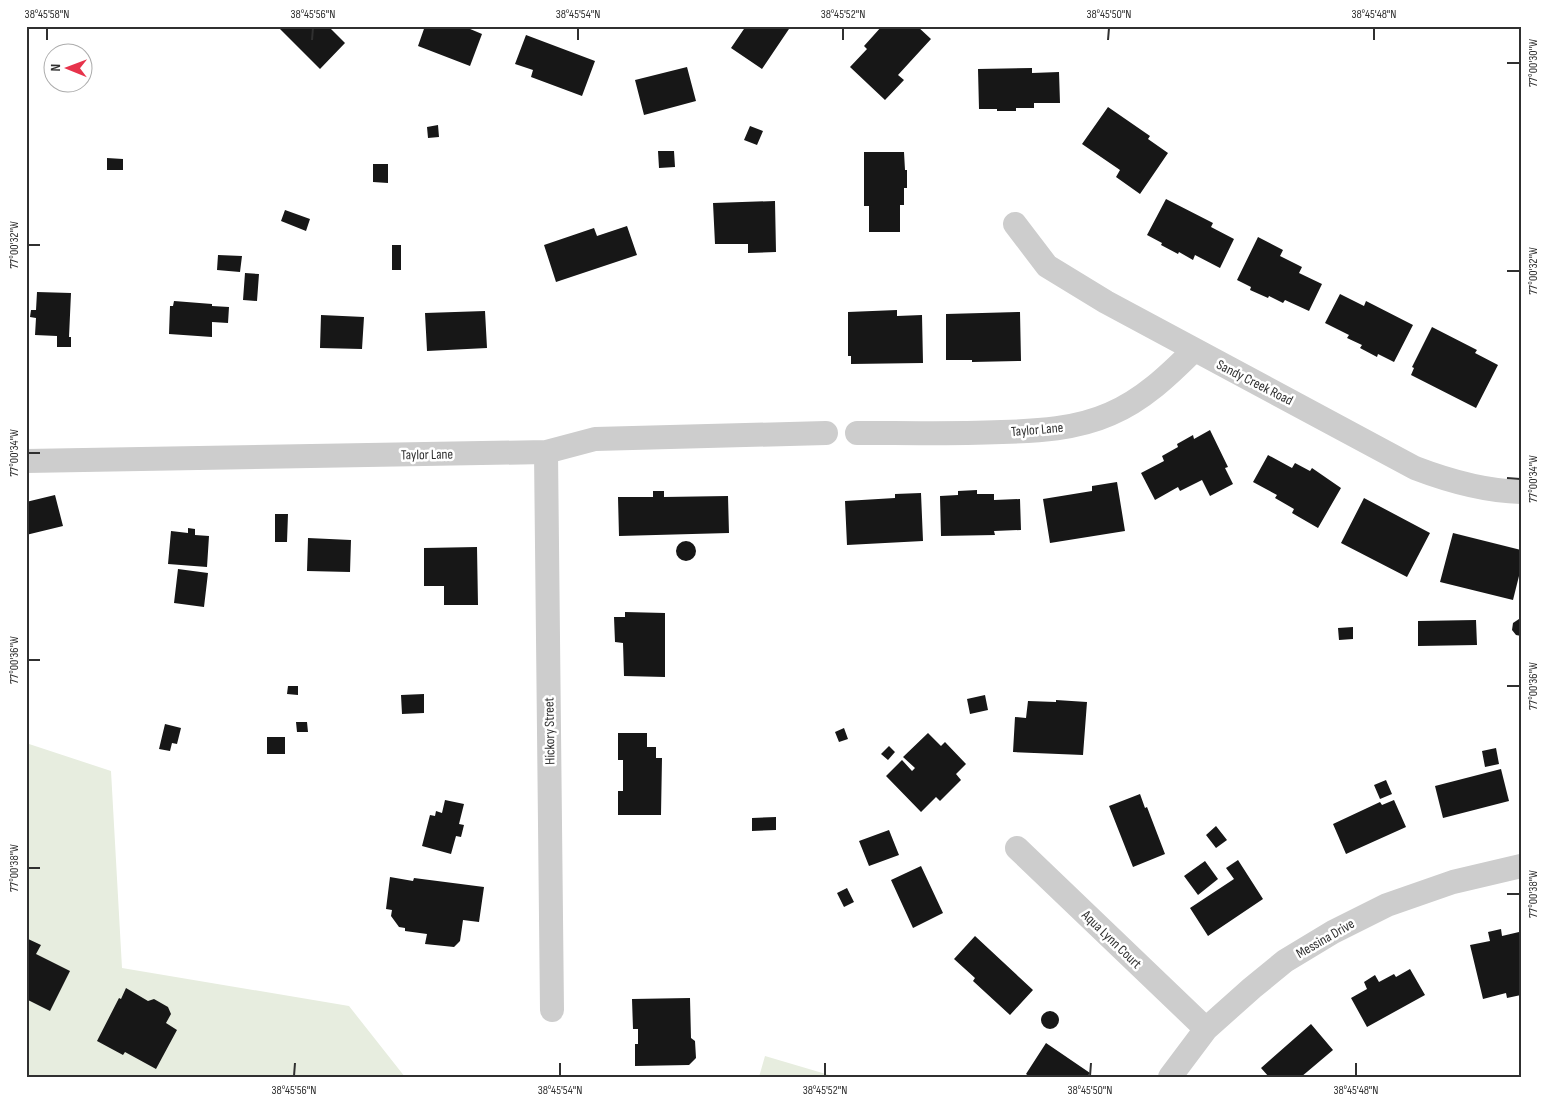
<svg xmlns="http://www.w3.org/2000/svg" width="1547" height="1103" viewBox="0 0 1547 1103" font-family="'Sofia Sans Condensed',sans-serif">
<style>
.green{fill:#e7eddf}
.building{fill:#171717}
.lines{fill:none;stroke-linecap:round;stroke-linejoin:round}
.minor{stroke:#cdcdcd;stroke-width:24}
.ticks{fill:none;stroke:#303030;stroke-width:2}
.labels{text-anchor:middle;stroke-width:5;stroke-linejoin:round;paint-order:stroke}
.street-label{font-size:14px;fill:#303030;stroke:#fff}
.neatline{fill:none;stroke:#303030;stroke-width:2}
.ticks-label{font-size:12px;text-anchor:middle;fill:#303030}
</style>
<rect width="100%" height="100%" fill="#fff"/>
<!-- green -->
<path class="green" d="M 26,743 L 111,771 L 122,968 L 349,1006 L 405,1077 L 26,1077 Z
M 765,1056 L 836,1077 L 759,1077 Z"/>
<!-- building -->
<path class="building" d="M 283,26 L 328,26 L 345,43 L 320,69 L 280,29 Z
M 425,26 L 463,26 L 482,34 L 470,66 L 418,46 Z
M 746,26 L 791,26 L 762,69 L 731,48 Z
M 882,26 L 917,26 L 931,39 L 898,75 L 904,80 L 885,100 L 850,67 L 867,49 L 864,46 Z
M 526,35 L 595,61 L 582,96 L 531,77 L 533,70 L 515,64 Z
M 687,67 L 696,101 L 644,115 L 635,80 Z
M 1032,68 L 1032,73 L 1059,72 L 1060,103 L 1034,103 L 1034,108 L 1016,108 L 1016,111 L 997,111 L 997,109 L 979,109 L 978,69 Z
M 1108,107 L 1150,136 L 1148,139 L 1168,153 L 1140,194 L 1116,177 L 1120,170 L 1082,144 Z
M 438,125 L 439,137 L 428,138 L 427,127 Z
M 750,126 L 763,131 L 757,145 L 744,140 Z
M 658,151 L 674,151 L 675,167 L 659,168 Z
M 864,152 L 904,152 L 905,170 L 907,170 L 907,188 L 904,188 L 904,205 L 900,205 L 900,232 L 869,232 L 869,206 L 864,206 Z
M 107,158 L 123,159 L 123,170 L 107,170 Z
M 373,164 L 388,164 L 388,183 L 373,182 Z
M 1166,199 L 1213,223 L 1211,227 L 1234,239 L 1220,268 L 1195,255 L 1193,260 L 1179,252 L 1178,254 L 1161,245 L 1162,243 L 1147,235 Z
M 775,201 L 776,252 L 748,253 L 748,244 L 715,244 L 713,203 Z
M 285,210 L 310,219 L 306,231 L 281,221 Z
M 627,226 L 637,255 L 556,282 L 544,245 L 594,228 L 597,236 Z
M 1258,237 L 1283,250 L 1280,256 L 1302,267 L 1299,273 L 1322,284 L 1309,311 L 1285,300 L 1283,303 L 1269,296 L 1268,298 L 1250,290 L 1251,287 L 1237,280 Z
M 392,245 L 401,245 L 401,270 L 392,270 Z
M 218,255 L 242,256 L 240,272 L 217,270 Z
M 245,273 L 259,274 L 257,301 L 243,300 Z
M 37,292 L 71,293 L 69,337 L 71,337 L 71,347 L 57,347 L 57,336 L 35,335 L 36,318 L 30,317 L 31,310 L 36,310 Z
M 1340,294 L 1364,306 L 1366,301 L 1413,325 L 1394,362 L 1378,354 L 1377,357 L 1360,348 L 1362,345 L 1347,338 L 1349,335 L 1325,323 Z
M 174,301 L 212,304 L 212,306 L 229,307 L 228,323 L 212,322 L 212,337 L 169,334 L 170,306 L 173,306 Z
M 897,310 L 897,316 L 922,315 L 923,363 L 851,364 L 851,356 L 848,356 L 848,312 Z
M 485,311 L 487,348 L 427,351 L 425,313 Z
M 1020,312 L 1021,361 L 972,362 L 972,360 L 946,360 L 946,314 Z
M 321,315 L 364,317 L 362,349 L 320,348 Z
M 1432,327 L 1477,350 L 1475,353 L 1498,365 L 1476,408 L 1411,375 L 1414,368 L 1412,367 Z
M 1210,430 L 1228,467 L 1225,468 L 1233,484 L 1210,496 L 1202,480 L 1180,491 L 1178,487 L 1155,500 L 1141,473 L 1164,461 L 1162,456 L 1178,447 L 1177,444 L 1193,435 L 1194,439 Z
M 1268,455 L 1292,468 L 1295,463 L 1310,471 L 1312,468 L 1341,488 L 1318,528 L 1292,513 L 1294,509 L 1275,498 L 1277,495 L 1253,482 Z
M 1117,482 L 1125,531 L 1050,543 L 1043,499 L 1092,491 L 1092,486 Z
M 977,490 L 977,494 L 994,494 L 994,500 L 1020,499 L 1021,530 L 994,531 L 995,535 L 941,536 L 940,496 L 958,495 L 958,491 Z
M 653,491 L 664,491 L 664,497 L 728,496 L 729,533 L 619,536 L 618,497 L 653,497 Z
M 921,493 L 923,541 L 847,545 L 845,501 L 895,498 L 895,494 Z
M 55,495 L 63,526 L 26,535 L 26,502 Z
M 1364,498 L 1430,533 L 1407,577 L 1341,543 Z
M 275,514 L 288,514 L 287,542 L 275,542 Z
M 188,528 L 195,529 L 195,535 L 209,536 L 207,567 L 168,564 L 171,531 L 188,533 Z
M 1453,533 L 1521,550 L 1521,568 L 1513,600 L 1440,582 Z
M 308,538 L 351,540 L 350,572 L 307,571 Z
M676 551a10 10 0 1 1 20 0a10 10 0 1 1-20 0Z
M 477,547 L 478,605 L 444,605 L 444,586 L 424,586 L 424,548 Z
M 178,569 L 208,573 L 204,607 L 174,603 Z
M 625,612 L 665,613 L 665,677 L 624,676 L 623,643 L 615,642 L 614,617 L 625,617 Z
M 1519,619 L 1521,619 L 1521,636 L 1516,635 L 1512,630 L 1513,623 Z
M 1476,620 L 1477,645 L 1418,646 L 1418,621 Z
M 1353,627 L 1353,639 L 1339,640 L 1338,628 Z
M 288,686 L 298,686 L 298,695 L 287,694 Z
M 424,694 L 424,713 L 402,714 L 401,695 Z
M 985,695 L 988,710 L 970,714 L 967,699 Z
M 1056,700 L 1087,702 L 1083,755 L 1013,752 L 1015,717 L 1026,718 L 1028,701 L 1056,702 Z
M 296,722 L 307,722 L 308,732 L 297,732 Z
M 165,724 L 181,728 L 177,744 L 172,743 L 170,751 L 159,749 Z
M 844,728 L 848,739 L 839,742 L 835,732 Z
M 618,733 L 647,733 L 647,747 L 656,747 L 656,758 L 662,758 L 661,815 L 618,815 L 618,791 L 623,791 L 623,760 L 618,760 Z
M 928,733 L 941,746 L 945,742 L 966,764 L 956,774 L 961,780 L 940,801 L 936,797 L 921,812 L 886,776 L 902,760 L 912,771 L 915,768 L 903,757 Z
M 267,737 L 285,737 L 285,754 L 267,754 Z
M 889,746 L 895,752 L 888,760 L 881,754 Z
M 1496,748 L 1499,764 L 1485,767 L 1482,751 Z
M 1501,769 L 1509,801 L 1443,818 L 1435,786 Z
M 1386,780 L 1392,794 L 1380,799 L 1374,785 Z
M 1140,794 L 1145,808 L 1147,807 L 1165,854 L 1133,867 L 1109,806 Z
M 445,800 L 464,804 L 459,824 L 464,825 L 461,837 L 456,836 L 451,854 L 422,846 L 430,815 L 435,816 L 436,811 L 442,813 Z
M 1394,800 L 1406,827 L 1346,854 L 1333,824 L 1380,802 L 1382,805 Z
M 776,817 L 776,830 L 752,831 L 752,818 Z
M 1216,826 L 1227,840 L 1216,848 L 1206,835 Z
M 889,830 L 899,855 L 869,866 L 859,841 Z
M 1238,860 L 1263,899 L 1208,936 L 1190,908 L 1234,879 L 1226,868 Z
M 1205,861 L 1218,879 L 1198,895 L 1184,876 Z
M 921,866 L 943,913 L 913,928 L 891,880 Z
M 390,877 L 413,881 L 414,878 L 484,887 L 479,922 L 463,920 L 460,941 L 454,947 L 425,944 L 427,934 L 405,931 L 405,928 L 399,927 L 391,916 L 392,910 L 386,909 Z
M 847,888 L 854,902 L 844,907 L 837,893 Z
M 1501,929 L 1502,936 L 1519,932 L 1519,935 L 1521,934 L 1521,995 L 1507,998 L 1506,993 L 1483,999 L 1470,945 L 1490,941 L 1488,932 Z
M 975,936 L 1033,990 L 1010,1015 L 973,981 L 975,978 L 954,959 Z
M 26,938 L 41,945 L 36,954 L 70,971 L 50,1011 L 26,999 Z
M 1410,969 L 1425,995 L 1367,1027 L 1351,998 L 1367,989 L 1364,982 L 1375,975 L 1379,982 L 1394,974 L 1396,977 Z
M 126,988 L 148,1001 L 154,999 L 168,1007 L 171,1014 L 166,1023 L 177,1030 L 156,1069 L 125,1052 L 123,1055 L 97,1041 L 119,998 L 121,999 Z
M 690,998 L 691,1038 L 695,1041 L 696,1058 L 689,1065 L 635,1066 L 635,1044 L 638,1044 L 638,1029 L 633,1029 L 632,999 Z
M1041 1020a9 9 0 1 1 18 0a9 9 0 1 1-18 0Z
M 1311,1024 L 1333,1050 L 1301,1077 L 1269,1077 L 1261,1068 Z
M 1046,1043 L 1090,1073 L 1087,1077 L 1030,1077 L 1026,1074 Z"/>
<g class="lines">
<!-- minor -->
<path class="minor" d="M 1015,224 L 1047,266 L 1106,302 L 1415,468 C 1449,481 1484,491 1521,492
M 857,433 C 905,433 953,434 1002,432 C 1038,431 1076,429 1110,414 C 1143,400 1169,375 1194,350
M 546,452 L 552,1010
M 26,461 L 546,452 L 595,439 L 826,433
M 1017,848 L 1206,1029
M 1170,1077 L 1206,1029 L 1252,988 L 1285,961 L 1333,932 L 1387,905 L 1453,882 L 1521,866"/>
</g>
<!-- ticks -->
<path class="ticks" d="M 47,40 L 47,28M 312,40 L 313,28M 578,40 L 578,28M 843,40 L 843,28M 1108,40 L 1109,28M 1374,40 L 1374,28M 1507,63 L 1520,63M 28,245 L 40,245M 1507,271 L 1520,271M 28,453 L 40,453M 1507,478 L 1520,479M 28,660 L 40,660M 1507,686 L 1520,686M 28,868 L 40,868M 1507,894 L 1520,894M 294,1076 L 295,1063M 560,1076 L 560,1063M 825,1076 L 825,1063M 1090,1076 L 1091,1063M 1356,1076 L 1356,1063"/>
<g class="labels">
<!-- street labels -->
<g class="street-label">
<text transform="translate(1255 382) rotate(27)" y="5">Sandy Creek Road</text>
<text transform="translate(1037 429) rotate(-5)" y="5">Taylor Lane</text>
<text transform="translate(427 454) rotate(-1)" y="5">Taylor Lane</text>
<text transform="translate(549 731) rotate(-91)" y="5">Hickory Street</text>
<text transform="translate(1325 938) rotate(-30)" y="5">Messina Drive</text>
<text transform="translate(1112 939) rotate(44)" y="5">Aqua Lynn Court</text>
</g>
</g>
<!-- border -->
<rect width="1547" height="1103" fill="none" stroke="#ffffff" stroke-width="55"/>
<!-- north arrow -->
<g transform="translate(68 68) rotate(271)"><circle r="24" fill="#ffffff" stroke="#acacac"/>
<path d="M0-4L9 19L0 12L-9 19Z" fill="#e7334b"/>
<text y="-8" font-size="14" font-weight="bold" text-anchor="middle" fill="#303030">N</text>
</g>
<rect x="28" y="28" width="1492" height="1048" class="neatline"/>
<g class="ticks-label">
<text x="47" y="18">38°45'58"N</text>
<text x="313" y="18">38°45'56"N</text>
<text x="578" y="18">38°45'54"N</text>
<text x="843" y="18">38°45'52"N</text>
<text x="1109" y="18">38°45'50"N</text>
<text x="1374" y="18">38°45'48"N</text>
<text transform="translate(1533 63) rotate(-90)" y="4">77°00'30"W</text>
<text transform="translate(14 245) rotate(-90)" y="4">77°00'32"W</text>
<text transform="translate(1533 271) rotate(-90)" y="4">77°00'32"W</text>
<text transform="translate(14 453) rotate(-90)" y="4">77°00'34"W</text>
<text transform="translate(1533 479) rotate(-90)" y="4">77°00'34"W</text>
<text transform="translate(14 660) rotate(-90)" y="4">77°00'36"W</text>
<text transform="translate(1533 686) rotate(-90)" y="4">77°00'36"W</text>
<text transform="translate(14 868) rotate(-90)" y="4">77°00'38"W</text>
<text transform="translate(1533 894) rotate(-90)" y="4">77°00'38"W</text>
<text x="294" y="1094">38°45'56"N</text>
<text x="560" y="1094">38°45'54"N</text>
<text x="825" y="1094">38°45'52"N</text>
<text x="1090" y="1094">38°45'50"N</text>
<text x="1356" y="1094">38°45'48"N</text>
</g>
</svg>
